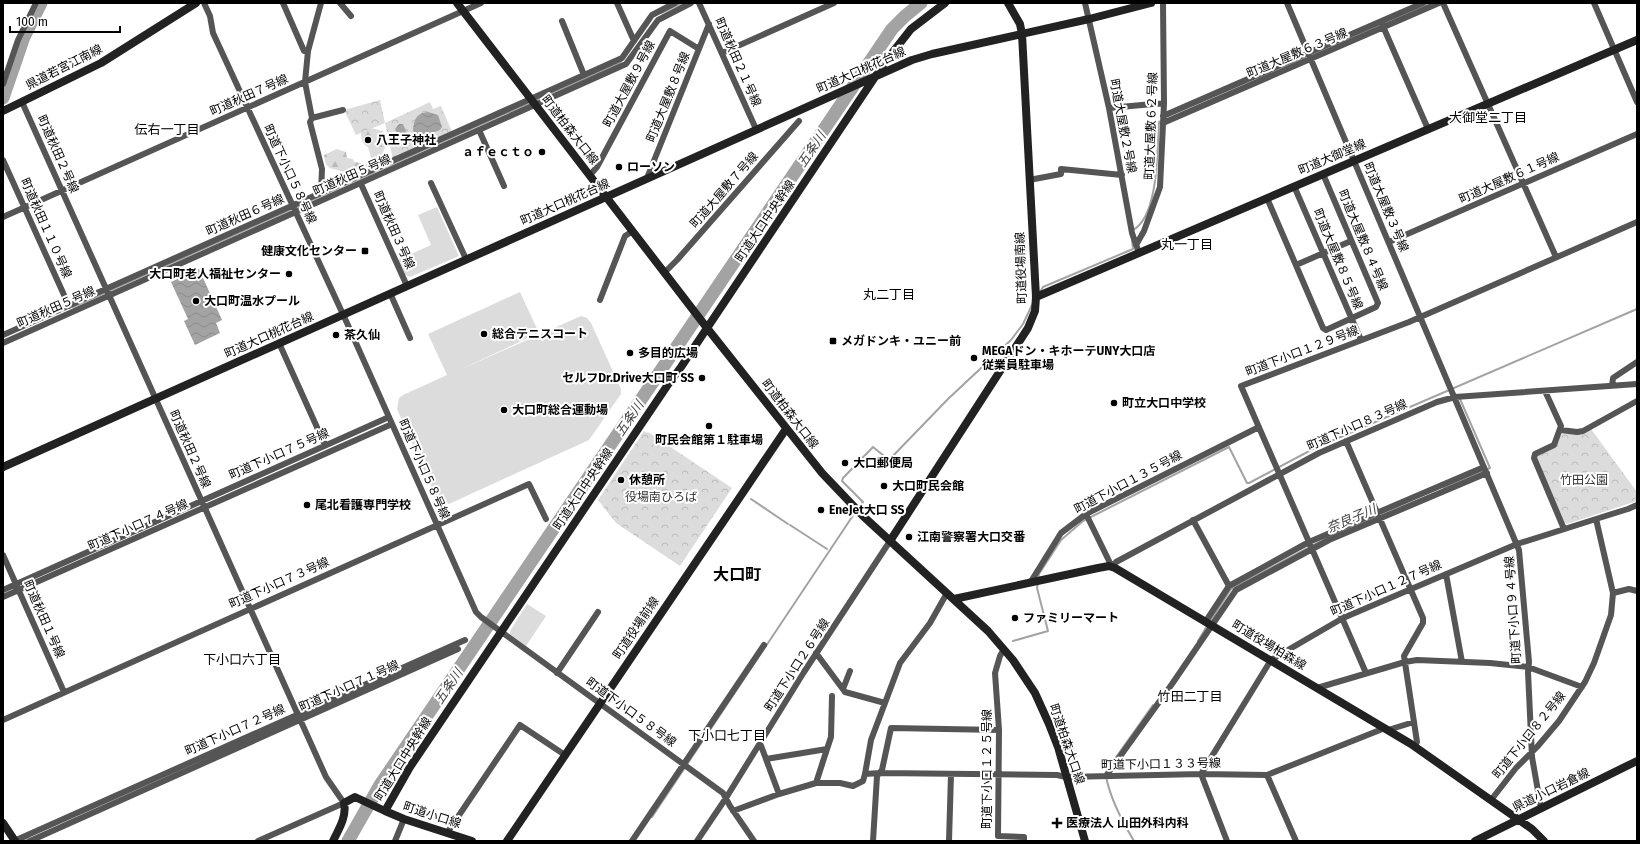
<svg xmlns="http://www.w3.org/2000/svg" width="1640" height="844" viewBox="0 0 1640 844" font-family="'Fira Sans','Noto Sans JP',sans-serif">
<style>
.grass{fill:#dcdcdc}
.forest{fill:url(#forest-firs)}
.park{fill:url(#park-crowns)}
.water{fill:url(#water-waves)}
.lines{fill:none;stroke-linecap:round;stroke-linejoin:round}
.stream{stroke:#a3a3a3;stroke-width:2}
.river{stroke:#a3a3a3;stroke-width:13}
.street{stroke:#555;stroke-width:6}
.secondary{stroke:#222;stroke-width:8}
.poi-dot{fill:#000;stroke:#fff;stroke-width:1.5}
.labels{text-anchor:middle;stroke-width:4;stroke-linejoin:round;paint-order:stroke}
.street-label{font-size:12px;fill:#000;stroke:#fff}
.poi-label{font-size:12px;font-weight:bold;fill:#000;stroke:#fff;text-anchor:start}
.park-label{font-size:12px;fill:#333;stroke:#fff}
.neighbourhood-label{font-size:13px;fill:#000;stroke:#fff}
.water-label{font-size:13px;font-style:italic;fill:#444;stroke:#fff}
.district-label{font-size:16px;font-weight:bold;fill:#000;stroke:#fff}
</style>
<defs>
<pattern id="forest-firs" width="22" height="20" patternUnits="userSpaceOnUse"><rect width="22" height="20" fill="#dcdcdc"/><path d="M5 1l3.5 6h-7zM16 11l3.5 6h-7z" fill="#bbb"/></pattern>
<pattern id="park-crowns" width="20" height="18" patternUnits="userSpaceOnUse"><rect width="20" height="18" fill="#dcdcdc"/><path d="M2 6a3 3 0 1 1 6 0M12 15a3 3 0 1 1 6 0" fill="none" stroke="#bbb"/></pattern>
<pattern id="water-waves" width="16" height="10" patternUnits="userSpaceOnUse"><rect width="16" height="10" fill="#a3a3a3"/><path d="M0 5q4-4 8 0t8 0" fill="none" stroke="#8b8b8b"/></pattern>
</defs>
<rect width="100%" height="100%" fill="#fff"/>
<!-- grass -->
<path class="grass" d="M 437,207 L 459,256 L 410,277 L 405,275 L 398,260 L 431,245 L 418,215 Z
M 520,292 L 539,333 L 457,371 L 581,316 L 587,318 L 591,323 L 621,389 L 621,394 L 589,440 L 449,504 L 435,499 L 432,492 L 433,491 L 397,409 L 399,398 L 403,395 L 447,375 L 428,334 Z
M 527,604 L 546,616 L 526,646 L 510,634 L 510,631 Z"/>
<!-- forest -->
<path class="forest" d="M 367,127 L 383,131 L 386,146 L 383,152 L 387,157 C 384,169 368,180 355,178 C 350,177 347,174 343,172 C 332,167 326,172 324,155 L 337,149 L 346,152 L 347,158 L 353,159 L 354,162 L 367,164 L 372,160 L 368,147 C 361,143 361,138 361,130 Z"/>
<!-- park -->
<path class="park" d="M 380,100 L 385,123 L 430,102 L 433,109 L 441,106 L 452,132 L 393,159 L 385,123 L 356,135 L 344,110 Z
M 1591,429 L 1637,492 L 1637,501 L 1567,524 L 1564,522 L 1536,458 L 1538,454 L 1556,446 L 1561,435 L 1565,432 Z
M 644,431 L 647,433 L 648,432 L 732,488 L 680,566 L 616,523 L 598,500 Z"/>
<!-- water -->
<path class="water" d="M 428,112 L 438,115 L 442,127 L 440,130 L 422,137 L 415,134 L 413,131 C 414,120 416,113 428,112 Z
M 399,124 L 403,124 L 410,141 L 409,144 L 407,145 C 402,142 397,135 395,129 Z
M 199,269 L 222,320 L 216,323 L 220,333 L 195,345 L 184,321 L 188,319 L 171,282 Z"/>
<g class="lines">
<!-- stream -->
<path class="stream" d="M 661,13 L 682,3
M 1258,78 L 1431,3
M 535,100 L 620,63 L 622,60
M 1133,230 C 1159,216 1157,149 1159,122 L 1161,121
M 1040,292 L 1043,287 L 1133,249 L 1132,240
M 73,307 L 531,102
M 1444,488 L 1490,468 L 1460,399
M 751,499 L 788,524
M 859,508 L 863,502 L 842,481 L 843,478 L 873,447 L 889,460 L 948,399 L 1011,340 L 1023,324 L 1032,305
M 790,525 L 827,549
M 1038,578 L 1039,574 L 1061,540 L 1083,521 L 1229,447 L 1247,483 L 1249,483 L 1315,448 L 1637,309
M 1210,622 L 1231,589 L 1325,539
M 1013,641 L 1048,631 L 1037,588 L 1038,583
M 1198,641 L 1207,626
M 1107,770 L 1153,705
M 1106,776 C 1110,799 1122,821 1134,841
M 652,817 L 856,511
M 23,841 L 29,838"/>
<!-- river -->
<path class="river" d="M 3,98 L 24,37 L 41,3
M 348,841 L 380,785 L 892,29 L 905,16 L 921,3"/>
<!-- street -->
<path class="street" d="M 204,3 L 210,16 L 213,33 L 347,323 L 476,612 L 481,617 L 723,793 L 730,806 L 754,841
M 283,3 L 304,51 L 308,51
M 321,3 L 308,51 L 305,82 L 312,118 L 310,122 L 322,169 L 321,193
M 340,3 L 351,16
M 617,3 L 634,41
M 699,3 L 756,129
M 1085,3 L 1109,108 L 1132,233 L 1139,253
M 1287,3 L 1519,550 L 1529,662 L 1528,672 L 1532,757 L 1541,808
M 1443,3 L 1556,257
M 1594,3 L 1637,102
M 562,21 L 584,75
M 1382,24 L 1428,129
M 722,53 L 834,3
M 3,84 L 18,40 L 36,3
M 22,102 L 326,777 L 344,803 L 258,841
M 1109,108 L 1164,103
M 1163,116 L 1423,3
M 312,118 L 343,110
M 1163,123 L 1439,3
M 479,130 L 504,186
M 3,160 L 69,306
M 590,175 L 597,167 L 670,31 L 699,49
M 647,178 L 709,24
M 1029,180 L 1061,174 L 1061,169 L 1122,175
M 431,183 L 466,259
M 361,184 L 407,286
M 1294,186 L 1361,340
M 1267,198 L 1323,328 L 1326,330 L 1376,307 L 1378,303 L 1323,174
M 3,217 L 481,3
M 1389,242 L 1637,134
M 1136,245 L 1144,231 L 1160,187 L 1164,103 L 1163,3
M 1296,265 L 1351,241
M 665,272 L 677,260 L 799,121
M 390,293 L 410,338
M 600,300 L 625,236 L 633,231
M 3,335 L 622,58 L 652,15 L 675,3
M 3,343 L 626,64 L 658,20 L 691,3
M 279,343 L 325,445
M 1612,386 L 1613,378 L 1637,362
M 1545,391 L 1561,426 L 1554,445 L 1535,454 L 1534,458 L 1564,529
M 1561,430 L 1577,432 L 1583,431 L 1637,401
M 1346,441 L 1423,618 L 1423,623 L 1404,656 L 1417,742 L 1414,746
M 1086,514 L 1112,567 L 1116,562 L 1319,453 L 1437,402 L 1455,397 L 1637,384
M 1193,520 L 1229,586
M 3,555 L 64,692
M 1446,574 L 1462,662
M 1030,583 L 1061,533 L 1086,514 L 1259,427
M 3,590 L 389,417
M 1613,593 L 1629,589 L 1637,591
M 3,597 L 392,424
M 1206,621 L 1229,586 L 1309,542 L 1484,467
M 1004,649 L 1000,656 L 995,673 L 999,730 L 998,836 L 1024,837 L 1024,841
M 816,653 L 845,692 L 885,703 L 900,663 L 930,623 L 947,593
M 557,673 L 598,612
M 1366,673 L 1241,386 L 1409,322 L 1637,222
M 1317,688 L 1405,662 L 1417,660 L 1490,663 L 1528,667 L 1582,687
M 843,689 L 850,671
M 3,720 L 529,484 L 546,519
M 1388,730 L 1414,722
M 760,743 L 779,794 L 816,783 L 840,783 L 853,786 L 863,781 L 865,774 L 880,773 L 1057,775 L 1066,777 L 1201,774 L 1267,775 L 1385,728
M 766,759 L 827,749 L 831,737 L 832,696
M 865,774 L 871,740 L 885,703
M 1267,775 L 1296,841
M 1106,776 L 1172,684 L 1236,590 L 1329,540 L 1487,473
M 816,783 L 827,749
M 1491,800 L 1516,768 L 1537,747 L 1559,721 L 1585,682 L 1594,663 L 1611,615 L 1613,593 L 1596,519 L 1628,509 L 1637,505
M 733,811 L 779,794
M 447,833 L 520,725 L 565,755
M 14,841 L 465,640
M 30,841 L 458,649
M 395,841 L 404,819
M 632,841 L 764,645
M 697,841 L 726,798 L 804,672 L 890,541
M 873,841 L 877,776 L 882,770 L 891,728 L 999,730
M 949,841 L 951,774
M 1227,841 L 1201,774 L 1271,660 L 1343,618 L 1517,544 L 1596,519"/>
<!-- secondary -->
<path class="secondary" d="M 457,3 L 707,328 L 822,473 L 863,516 L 988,631 L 1013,660 L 1035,693 L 1049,724 L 1058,747 L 1085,841
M 3,111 L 101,63 L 196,3
M 1036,297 L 1637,40
M 3,467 L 912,60 L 932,54 L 1089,19 L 1151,3
M 890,541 L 1028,328 L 1035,311 L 1036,297 L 1022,34 L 1020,24 L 1008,3
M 954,599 L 1098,568 L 1109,566 L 1115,568 L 1411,744 L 1532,829 L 1544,841
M 385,811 L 404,819 L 472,841
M 3,823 L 15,841
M 333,841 C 339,829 347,816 344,803 L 355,797 L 385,811 L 410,767 L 667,386 L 681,367 L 885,62 L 911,29 L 945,3
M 507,841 L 786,429
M 1475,841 L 1637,761"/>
</g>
<!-- markers -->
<g class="poi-dot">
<circle cx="368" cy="140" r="4"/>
<circle cx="542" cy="152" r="4"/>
<circle cx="619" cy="167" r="4"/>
<rect x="361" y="247" width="8" height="8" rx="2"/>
<circle cx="289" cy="274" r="4"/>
<circle cx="196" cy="301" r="4"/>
<circle cx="484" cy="334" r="4"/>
<circle cx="336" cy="335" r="4"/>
<rect x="829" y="337" width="8" height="8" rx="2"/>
<circle cx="630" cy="353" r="4"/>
<circle cx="974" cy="358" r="4"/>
<circle cx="702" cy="378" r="4"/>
<circle cx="1114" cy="403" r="4"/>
<circle cx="504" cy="410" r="4"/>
<circle cx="709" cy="426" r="4"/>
<circle cx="845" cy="463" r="4"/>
<circle cx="621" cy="480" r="4"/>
<circle cx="884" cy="486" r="4"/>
<circle cx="307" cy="505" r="4"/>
<circle cx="821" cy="510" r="4"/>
<circle cx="909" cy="537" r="4"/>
<circle cx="1015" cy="618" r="4"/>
<path d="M1055 817h4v4h4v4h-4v4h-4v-4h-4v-4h4z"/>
</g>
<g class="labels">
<!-- street labels -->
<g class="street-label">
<text transform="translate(1297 53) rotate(-23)" y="4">町道大屋敷６３号線</text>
<text transform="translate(738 62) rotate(66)" y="4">町道秋田２１号線</text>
<text transform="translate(64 67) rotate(-27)" y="4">県道若宮江南線</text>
<text transform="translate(861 70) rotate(-24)" y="4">町道大口桃花台線</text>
<text transform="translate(629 84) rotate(-62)" y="4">町道大屋敷９号線</text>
<text transform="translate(249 95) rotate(-24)" y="4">町道秋田７号線</text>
<text transform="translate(668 97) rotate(-68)" y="4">町道大屋敷８号線</text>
<text transform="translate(1123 126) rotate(79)" y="4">町道大屋敷２号線</text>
<text transform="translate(1151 126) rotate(-88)" y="4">町道大屋敷６２号線</text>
<text transform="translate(570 130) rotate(52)" y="4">町道柏森大口線</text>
<text transform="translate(58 154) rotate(66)" y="4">町道秋田２号線</text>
<text transform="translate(1332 157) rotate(-23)" y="4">町道大御堂線</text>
<text transform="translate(290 174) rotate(65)" y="4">町道下小口５８号線</text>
<text transform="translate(352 175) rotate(-24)" y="4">町道秋田５号線</text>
<text transform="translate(1509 178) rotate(-24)" y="4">町道大屋敷６１号線</text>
<text transform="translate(724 190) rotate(-49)" y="4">町道大屋敷７号線</text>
<text transform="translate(565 202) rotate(-24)" y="4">町道大口桃花台線</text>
<text transform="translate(1386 207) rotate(67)" y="4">町道大屋敷３号線</text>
<text transform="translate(245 215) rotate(-24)" y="4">町道秋田６号線</text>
<text transform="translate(765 221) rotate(-56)" y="4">町道大口中央幹線</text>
<text transform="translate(46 228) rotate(66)" y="4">町道秋田１１０号線</text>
<text transform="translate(394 230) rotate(66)" y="4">町道秋田３号線</text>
<text transform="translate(1363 240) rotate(67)" y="4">町道大屋敷８４号線</text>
<text transform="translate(1338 259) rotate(67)" y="4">町道大屋敷８５号線</text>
<text transform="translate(1021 268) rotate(-92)" y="4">町道役場南線</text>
<text transform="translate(56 307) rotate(-24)" y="4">町道秋田５号線</text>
<text transform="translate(269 335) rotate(-24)" y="4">町道大口桃花台線</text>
<text transform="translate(1302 351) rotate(-21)" y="4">町道下小口１２９号線</text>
<text transform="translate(790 414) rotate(52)" y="4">町道柏森大口線</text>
<text transform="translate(1357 425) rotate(-24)" y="4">町道下小口８３号線</text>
<text transform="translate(190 449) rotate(66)" y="4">町道秋田２号線</text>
<text transform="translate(279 454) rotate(-24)" y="4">町道下小口７５号線</text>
<text transform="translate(424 469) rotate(66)" y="4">町道下小口５８号線</text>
<text transform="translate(1128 482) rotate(-28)" y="4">町道下小口１３５号線</text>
<text transform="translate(583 489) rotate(-56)" y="4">町道大口中央幹線</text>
<text transform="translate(138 525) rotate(-24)" y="4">町道下小口７４号線</text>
<text transform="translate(279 583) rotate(-24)" y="4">町道下小口７３号線</text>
<text transform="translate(1386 588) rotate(-24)" y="4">町道下小口１２７号線</text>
<text transform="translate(1513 610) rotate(-94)" y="4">町道下小口９４号線</text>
<text transform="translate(44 619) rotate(66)" y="4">町道秋田１号線</text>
<text transform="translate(636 628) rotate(-56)" y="4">町道役場前線</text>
<text transform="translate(1269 645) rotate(31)" y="4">町道役場柏森線</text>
<text transform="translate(797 665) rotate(-57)" y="4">町道下小口２６号線</text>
<text transform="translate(349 686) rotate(-24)" y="4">町道下小口７１号線</text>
<text transform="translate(631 712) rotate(36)" y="4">町道下小口５８号線</text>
<text transform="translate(235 730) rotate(-24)" y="4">町道下小口７２号線</text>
<text transform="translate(1529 735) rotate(-51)" y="4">町道下小口８２号線</text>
<text transform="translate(1067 744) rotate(71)" y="4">町道柏森大口線</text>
<text transform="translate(403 759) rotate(-58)" y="4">町道大口中央幹線</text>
<text transform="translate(1161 764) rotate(-1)" y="4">町道下小口１３３号線</text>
<text transform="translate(987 769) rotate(-90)" y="4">町道下小口１２５号線</text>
<text transform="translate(1551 790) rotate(-26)" y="4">県道小口岩倉線</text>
<text transform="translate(432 815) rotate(18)" y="4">町道小口線</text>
</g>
<!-- poi labels -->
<g class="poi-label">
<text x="376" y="144">八王子神社</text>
<text x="534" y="156" text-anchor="end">ａｆｅｃｔｏ</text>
<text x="627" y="171">ローソン</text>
<text x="357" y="255" text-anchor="end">健康文化センター</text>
<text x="281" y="278" text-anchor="end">大口町老人福祉センター</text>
<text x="204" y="305">大口町温水プール</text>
<text x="492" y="338">総合テニスコート</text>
<text x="344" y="339">茶久仙</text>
<text x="841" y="345">メガドンキ・ユニー前</text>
<text x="982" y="355">MEGAドン・キホーテUNY大口店<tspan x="982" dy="14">従業員駐車場</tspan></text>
<text x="638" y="357">多目的広場</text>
<text x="694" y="382" text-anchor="end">セルフDr.Drive大口町 SS</text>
<text x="1122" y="407">町立大口中学校</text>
<text x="512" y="414">大口町総合運動場</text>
<text x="709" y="444" text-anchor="middle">町民会館第１駐車場</text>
<text x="853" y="467">大口郵便局</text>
<text x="629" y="484">休憩所</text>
<text x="892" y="490">大口町民会館</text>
<text x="315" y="509">尾北看護専門学校</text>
<text x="829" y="514">EneJet大口 SS</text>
<text x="917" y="541">江南警察署大口交番</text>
<text x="1023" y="622">ファミリーマート</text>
<text x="1066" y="827">医療法人 山田外科内科</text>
</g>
<!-- park labels -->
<g class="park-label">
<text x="1584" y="484">竹田公園</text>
<text x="661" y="501">役場南ひろば</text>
</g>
<!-- neighbourhood labels -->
<g class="neighbourhood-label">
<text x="1488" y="122">大御堂二丁目</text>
<text x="167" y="134">伝右一丁目</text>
<text x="1187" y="249">丸一丁目</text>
<text x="889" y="299">丸二丁目</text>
<text x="242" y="664">下小口六丁目</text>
<text x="1190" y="701">竹田二丁目</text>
<text x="727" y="740">下小口七丁目</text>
</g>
<!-- water labels -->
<g class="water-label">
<text transform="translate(811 149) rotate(-56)" y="5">五条川</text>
<text transform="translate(629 418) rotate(-56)" y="5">五条川</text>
<text transform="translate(1351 518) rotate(-23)" y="5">奈良子川</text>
<text transform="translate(448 686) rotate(-56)" y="5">五条川</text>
</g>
<!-- district labels -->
<g class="district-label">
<text x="737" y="580">大口町</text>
</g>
</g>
<!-- border -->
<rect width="1640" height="844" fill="none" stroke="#000000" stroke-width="8"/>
<!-- scale -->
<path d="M10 26v6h110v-6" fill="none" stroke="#000000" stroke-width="2"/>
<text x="16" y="26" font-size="12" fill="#000000" stroke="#ffffff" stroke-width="3" paint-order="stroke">100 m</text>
</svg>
